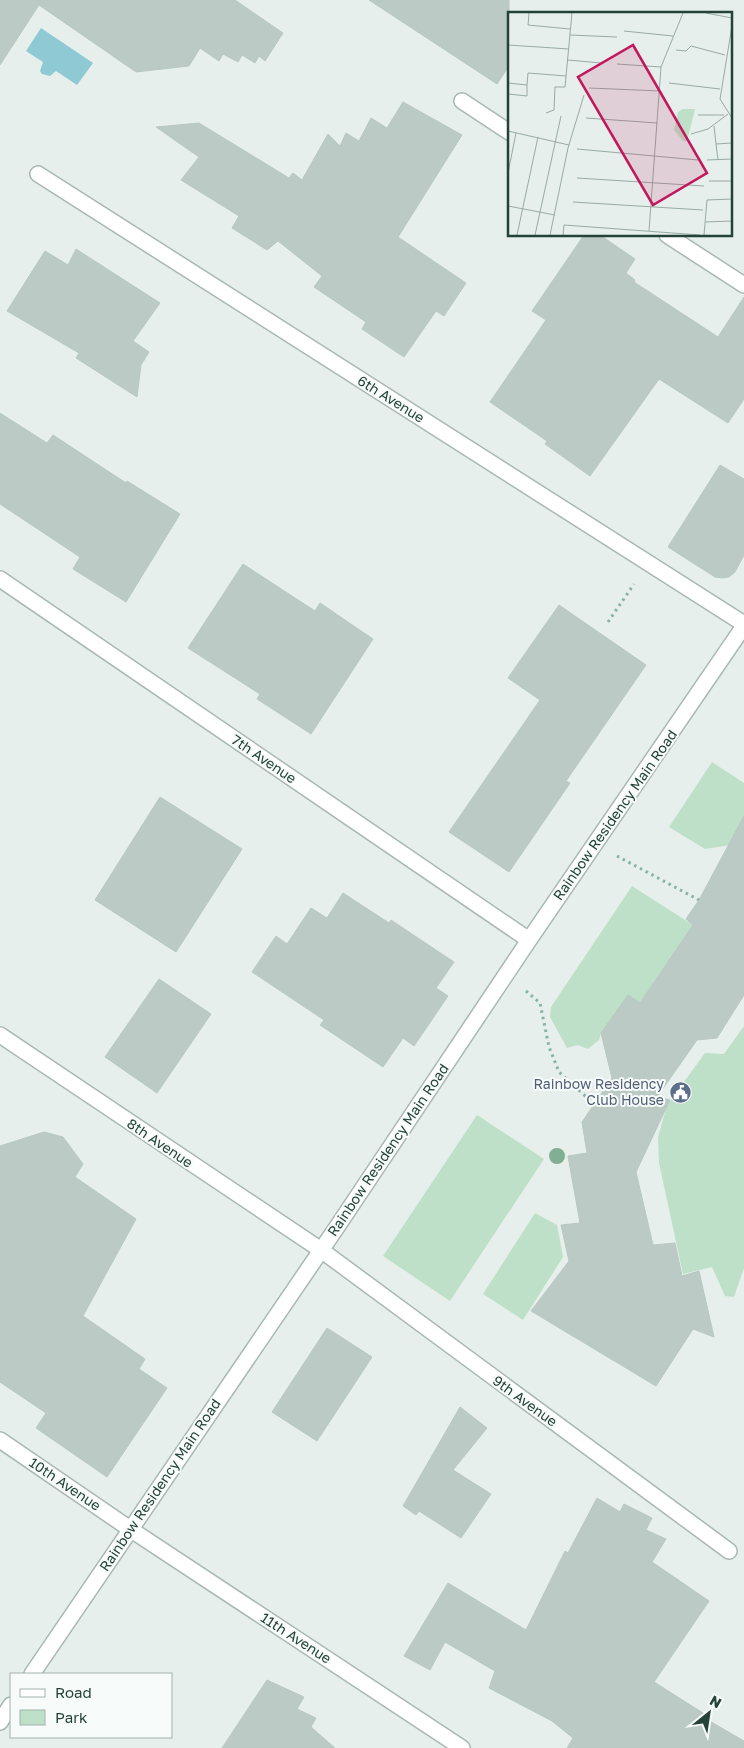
<svg xmlns="http://www.w3.org/2000/svg" width="744" height="1748" viewBox="0 0 744 1748" font-family="'Golos Text',sans-serif">
<style>
.green{fill:#bfe0c8}
.water{fill:#8ec9d4}
.building{fill:#bbcac4;stroke:#b8c9c2}
.lines{fill:none;stroke-linecap:round;stroke-linejoin:round}
.minor-casing{stroke:#a8b8b2;stroke-width:18}
.path{stroke:#86b3a5;stroke-width:3;stroke-dasharray:2.5 4;stroke-linecap:butt}
.minor{stroke:#fff;stroke-width:15}
.tree{fill:#80af93}
.labels{text-anchor:middle;stroke-width:4;stroke-linejoin:round;paint-order:stroke}
.street-label{font-size:14px;fill:#24423a;stroke:#f7fbf9}
.service-label{font-size:14px;fill:#4e5e75;stroke:#f7fbf9;text-anchor:end}
.inset-road{fill:none;stroke:#98aaa4;stroke-width:1}
.view{fill:#c2185b;fill-opacity:0.15;stroke:#c2185b;stroke-width:2.5}
.inset-edge{fill:none;stroke:#24423a;stroke-width:2.5}
</style>
<rect width="100%" height="100%" fill="#e6efeb"/>
<!-- green -->
<path class="green" d="M 712,762 L 744,783 L 744,843 L 705,849 L 669,827 Z
M 632,886 L 693,925 L 640,1003 L 629,996 L 601,1033 L 599,1040 L 588,1049 L 578,1045 L 567,1048 L 550,1017 L 551,1007 Z
M 744,1026 L 744,1268 L 734,1297 L 725,1296 L 712,1267 L 683,1274 L 659,1163 L 658,1137 L 667,1105 L 705,1053 L 724,1054 Z
M 477,1115 L 544,1159 L 450,1301 L 383,1256 Z
M 535,1213 L 557,1225 L 563,1257 L 523,1320 L 483,1294 Z"/>
<!-- water -->
<path class="water" d="M 41,28 L 93,63 L 77,85 L 56,71 L 50,76 L 42,74 L 40,71 L 43,62 L 26,51 Z"/>
<!-- building -->
<path class="building" d="M 0,0 L 235,0 L 283,33 L 265,61 L 259,56 L 255,63 L 242,55 L 238,62 L 223,54 L 219,61 L 200,48 L 189,66 L 136,72 L 39,5 L 0,65 Z
M 369,0 L 509,0 L 509,66 L 497,84 Z
M 403,102 L 462,135 L 398,237 L 466,283 L 444,316 L 436,311 L 404,357 L 362,329 L 366,322 L 314,287 L 322,276 L 278,241 L 267,250 L 232,228 L 239,216 L 181,180 L 199,157 L 156,127 L 199,123 L 289,178 L 293,173 L 302,180 L 328,134 L 340,146 L 346,133 L 359,141 L 371,118 L 387,128 Z
M 584,235 L 600,235 L 635,259 L 626,273 L 635,280 L 634,282 L 718,337 L 744,297 L 744,399 L 728,423 L 659,379 L 590,476 L 545,444 L 547,441 L 490,402 L 546,320 L 532,311 Z
M 76,249 L 160,303 L 133,341 L 149,352 L 141,365 L 137,397 L 76,358 L 79,353 L 7,311 L 45,251 L 68,265 Z
M 0,413 L 47,443 L 53,435 L 126,483 L 127,481 L 180,514 L 126,602 L 73,569 L 80,557 L 0,504 Z
M 720,465 L 744,479 L 744,555 L 735,572 L 729,577 L 722,578 L 715,577 L 668,547 Z
M 243,564 L 315,611 L 320,603 L 373,639 L 311,734 L 257,699 L 260,694 L 188,648 Z
M 559,605 L 646,665 L 566,781 L 570,783 L 509,872 L 449,832 L 540,700 L 508,678 Z
M 160,797 L 242,849 L 176,952 L 95,900 Z
M 744,816 L 744,995 L 717,1038 L 697,1040 L 657,1097 L 670,1100 L 636,1172 L 653,1245 L 675,1243 L 682,1276 L 699,1271 L 714,1337 L 693,1329 L 656,1386 L 531,1311 L 569,1261 L 561,1225 L 580,1223 L 568,1156 L 587,1153 L 582,1122 L 612,1078 L 601,1033 L 628,995 L 640,1003 L 693,925 L 686,919 L 699,900 Z
M 343,893 L 389,923 L 391,920 L 454,962 L 436,988 L 448,996 L 414,1046 L 403,1038 L 383,1067 L 320,1025 L 324,1020 L 252,972 L 276,936 L 287,944 L 311,908 L 327,918 Z
M 159,979 L 211,1014 L 157,1093 L 105,1057 Z
M 44,1132 L 63,1137 L 83,1164 L 75,1177 L 136,1219 L 83,1316 L 145,1359 L 139,1369 L 167,1388 L 107,1477 L 36,1428 L 46,1413 L 0,1382 L 0,1146 Z
M 327,1328 L 372,1357 L 317,1441 L 272,1412 Z
M 460,1407 L 487,1428 L 453,1470 L 491,1494 L 461,1538 L 419,1511 L 416,1515 L 403,1506 Z
M 597,1498 L 620,1512 L 624,1504 L 652,1518 L 646,1530 L 666,1539 L 652,1562 L 709,1601 L 654,1682 L 703,1713 L 701,1716 L 744,1741 L 744,1748 L 567,1748 L 573,1738 L 552,1721 L 489,1688 L 495,1671 L 445,1642 L 430,1670 L 404,1656 L 448,1583 L 526,1630 L 565,1551 L 568,1553 Z
M 267,1680 L 304,1697 L 297,1709 L 316,1718 L 311,1727 L 335,1748 L 222,1748 Z"/>
<g class="lines">
<defs>
<path id="minor" d="M 462,101 L 509,132
M 38,174 L 744,624
M 667,235 L 744,285
M 0,579 L 529,940
M 0,1035 L 321,1250 L 729,1551
M 0,1440 L 130,1529 L 462,1748
M 32,1674 L 337,1227 L 529,940 L 744,626
M 0,1722 L 11,1705"/>
</defs>
<!-- minor casing -->
<use href="#minor" class="minor-casing"/>
<!-- path -->
<path class="path" d="M 608,622 L 634,584
M 617,856 L 699,900
M 526,991 L 540,1003 L 549,1047 L 559,1072 L 594,1104"/>
<!-- minor -->
<use href="#minor" class="minor"/>
</g>
<!-- trees -->
<circle class="tree" cx="557" cy="1156" r="8"/>
<!-- icons -->
<defs>
<symbol id="civic-disc" viewBox="-11 -11 22 22"><circle r="9.5" fill="#5c6f8a" stroke="#f7fbf9"/><path d="M-.6-6.5H3V-4.5H.6V-3L4-1V1h2V6H-6V1h2V-1L-.6-3ZM-1.2 2.5V6h2.4V2.5Z" fill="#fff"/></symbol>
</defs>
<g fill-rule="evenodd">
<use href="#civic-disc" x="668" y="1080" width="25" height="25"/>
</g>
<g class="labels">
<!-- street labels -->
<g class="street-label">
<text transform="translate(391 399) rotate(32)" y="5">6th Avenue</text>
<text transform="translate(264 759) rotate(34)" y="5">7th Avenue</text>
<text transform="translate(615 815) rotate(-55)" y="5">Rainbow Residency Main Road</text>
<text transform="translate(160 1143) rotate(34)" y="5">8th Avenue</text>
<text transform="translate(388 1150) rotate(-56)" y="5">Rainbow Residency Main Road</text>
<text transform="translate(525 1401) rotate(36)" y="5">9th Avenue</text>
<text transform="translate(65 1484) rotate(34)" y="5">10th Avenue</text>
<text transform="translate(160 1485) rotate(-56)" y="5">Rainbow Residency Main Road</text>
<text transform="translate(296 1638) rotate(33)" y="5">11th Avenue</text>
</g>
<!-- service labels -->
<g class="service-label">
<text x="664" y="1089">Rainbow Residency<tspan x="664" dy="16">Club House</tspan></text>
</g>
</g>
<!-- overview -->
<g transform="translate(508 12)">
<rect width="224" height="224" fill="#e6efeb"/>
<path d="M 175,97 L 187,97 L 179,129 L 175,129 L 166,118 L 170,100 Z" fill="#bfe0c8"/>
<path class="inset-road" d="M 21,1 L 20,13 L 62,17M 198,1 L 224,6M 224,14 L 212,87 L 224,106M 116,19 L 165,24M 62,23 L 109,25M 0,33 L 61,37M 168,38 L 178,39 L 183,34 L 217,43M 60,48 L 93,51M 109,52 L 153,55M 0,71 L 19,73 L 20,61 L 58,64M 161,71 L 212,77M 81,76 L 152,79M 0,82 L 19,84 L 19,73M 38,101 L 46,98 L 47,75 L 57,75 L 64,1M 190,103 L 216,103M 78,106 L 149,111M 206,114 L 208,132M 0,119 L 61,133M 183,122 L 200,117 L 220,102M 69,137 L 190,148M 199,148 L 224,147M 210,148 L 208,132 L 224,131M 0,161 L 8,121M 69,166 L 196,174M 201,169 L 224,169M 65,190 L 195,198M 0,194 L 47,203M 197,210 L 224,209M 141,219 L 153,55 L 175,1M 9,223 L 30,125M 27,223 L 53,104M 42,223 L 60,136 L 76,83M 55,223 L 56,213 L 192,223M 196,223 L 199,188 L 224,187"/>
<path class="view" d="M 125,33 L 199,161 L 145,193 L 70,65 Z"/>
<rect width="224" height="224" class="inset-edge"/>
</g>
<!-- legend -->
<rect x="10" y="1673" width="162" height="65" fill="#f7fbf9" stroke="#a3b1ad"/>
<rect x="20" y="1689" width="25" height="8" fill="#ffffff" stroke="#a3b1ad"/>
<text x="55" y="1698" font-size="15" fill="#24423a">Road</text>
<rect x="20" y="1710" width="25" height="15" fill="#bfe0c8" stroke="#a3b1ad"/>
<text x="55" y="1723" font-size="15" fill="#24423a">Park</text>
<!-- north arrow -->
<g transform="translate(709 1713) rotate(30)" stroke="#f7fbf9" stroke-width="4" paint-order="stroke">
<path d="M0-4L9 19L0 12L-9 19Z" fill="#24423a"/>
<text y="-8" font-size="14" font-weight="bold" text-anchor="middle" fill="#24423a">N</text>
</g>
</svg>
